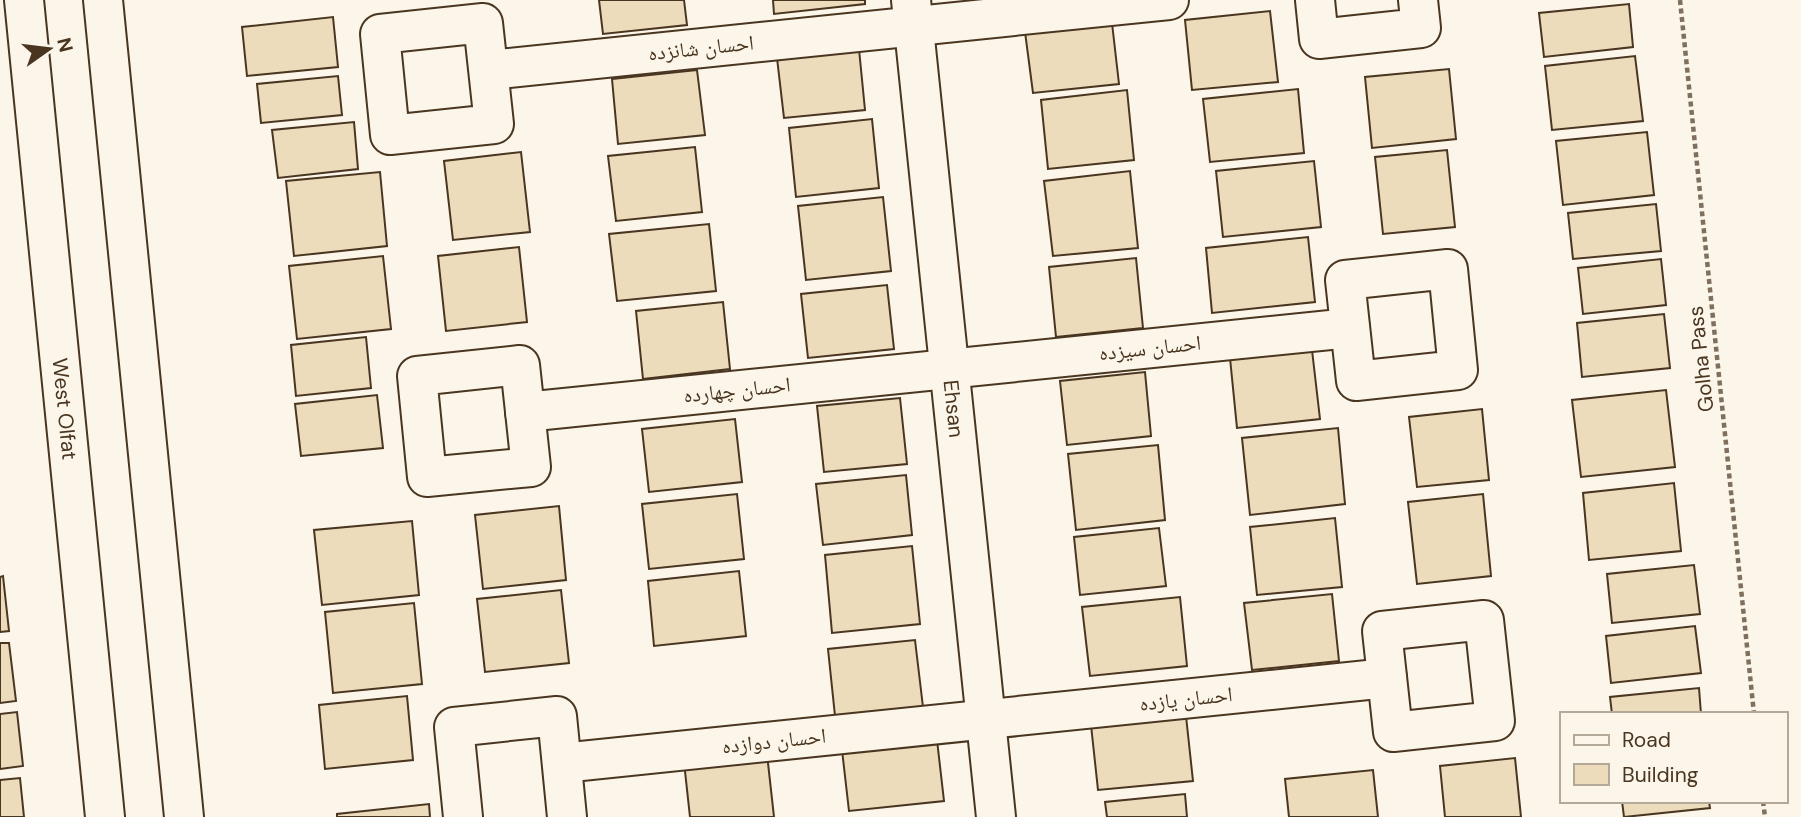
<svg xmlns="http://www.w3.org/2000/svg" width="1801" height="817" viewBox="0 0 1801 817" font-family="'DM Sans','Noto Naskh Arabic',sans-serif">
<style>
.building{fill:#ecdcbc;stroke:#4a3520;stroke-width:2}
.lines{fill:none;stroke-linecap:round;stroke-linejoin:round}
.minor-casing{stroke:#4a3520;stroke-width:42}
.major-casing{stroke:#4a3520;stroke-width:42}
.path{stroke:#7f6f5c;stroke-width:4.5;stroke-dasharray:5 3.5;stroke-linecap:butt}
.minor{stroke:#fbf6e9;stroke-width:38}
.major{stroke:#fbf6e9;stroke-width:38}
.labels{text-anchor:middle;stroke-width:5;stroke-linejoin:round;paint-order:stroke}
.street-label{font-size:21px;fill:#4a3520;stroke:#fbf6e9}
</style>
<rect width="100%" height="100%" fill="#fbf6e9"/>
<!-- building -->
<path class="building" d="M 599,0 L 684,0 L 687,25 L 603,34 Z
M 773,0 L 865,0 L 865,4 L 774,14 Z
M 1629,4 L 1633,47 L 1544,57 L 1539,13 Z
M 1270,11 L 1278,82 L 1192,90 L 1185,20 Z
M 333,17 L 338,67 L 247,76 L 242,27 Z
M 1112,23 L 1119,84 L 1033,93 L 1025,32 Z
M 859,49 L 865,110 L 784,118 L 777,58 Z
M 1635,56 L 1643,121 L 1552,130 L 1545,66 Z
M 1449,69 L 1456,139 L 1372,148 L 1365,77 Z
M 697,70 L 705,135 L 618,144 L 612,79 Z
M 338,76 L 342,115 L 261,123 L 257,84 Z
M 1298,89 L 1304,153 L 1210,162 L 1203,99 Z
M 1127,90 L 1134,160 L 1048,169 L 1041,100 Z
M 872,119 L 879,188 L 796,197 L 789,128 Z
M 354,122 L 358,169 L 278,178 L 272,130 Z
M 1647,132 L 1654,195 L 1563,205 L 1556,141 Z
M 695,147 L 702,212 L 616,221 L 608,156 Z
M 1447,150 L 1455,227 L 1383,234 L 1375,157 Z
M 521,152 L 530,232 L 453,240 L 444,161 Z
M 1314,161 L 1321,227 L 1223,237 L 1216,171 Z
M 1130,171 L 1138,248 L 1053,256 L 1044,181 Z
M 380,172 L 387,246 L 294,256 L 286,181 Z
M 883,197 L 891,271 L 806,280 L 798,206 Z
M 1656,204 L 1661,251 L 1573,259 L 1568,213 Z
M 709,224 L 716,291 L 617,301 L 609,234 Z
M 1308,237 L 1315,302 L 1212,313 L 1206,248 Z
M 519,247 L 527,322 L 446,331 L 438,256 Z
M 383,256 L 391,329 L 297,339 L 289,266 Z
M 1136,258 L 1143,328 L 1056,337 L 1049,267 Z
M 1661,259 L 1666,305 L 1583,314 L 1578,268 Z
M 887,285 L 894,349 L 808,358 L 801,294 Z
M 723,302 L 730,369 L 643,379 L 636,311 Z
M 1664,314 L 1670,368 L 1582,377 L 1577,323 Z
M 366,337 L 371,388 L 296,396 L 291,345 Z
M 1312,350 L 1320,419 L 1237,428 L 1230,358 Z
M 1145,372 L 1151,436 L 1067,445 L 1060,381 Z
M 1666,390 L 1675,467 L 1581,477 L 1572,400 Z
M 377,395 L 383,448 L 301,456 L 295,404 Z
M 900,398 L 907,464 L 824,472 L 817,406 Z
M 1482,409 L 1489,480 L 1417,487 L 1409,417 Z
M 735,419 L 742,482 L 649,492 L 642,429 Z
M 1338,428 L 1345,504 L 1250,515 L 1242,438 Z
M 1158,445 L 1165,520 L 1076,530 L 1068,454 Z
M 906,475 L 912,535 L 823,545 L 816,484 Z
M 1674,483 L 1681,551 L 1589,560 L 1583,493 Z
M 737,494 L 744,559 L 649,569 L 642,504 Z
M 1483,494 L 1491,576 L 1417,584 L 1408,502 Z
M 559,506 L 566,580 L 483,589 L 475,515 Z
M 1335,518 L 1342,587 L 1257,595 L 1250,527 Z
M 412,521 L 419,595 L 322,605 L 314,530 Z
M 1159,528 L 1166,586 L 1080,595 L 1074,537 Z
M 912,546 L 920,624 L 832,633 L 825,555 Z
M 1694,565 L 1700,614 L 1612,623 L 1607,574 Z
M 739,571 L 746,636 L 654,646 L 648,581 Z
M 3,576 L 9,631 L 0,632 L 0,577 Z
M 561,590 L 569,663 L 485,672 L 477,599 Z
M 1332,594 L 1339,661 L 1252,670 L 1244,603 Z
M 1180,597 L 1187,666 L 1090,676 L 1082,607 Z
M 414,603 L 422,684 L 333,693 L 325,612 Z
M 1695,626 L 1701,673 L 1611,683 L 1606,636 Z
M 915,640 L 923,707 L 835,716 L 828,649 Z
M 0,643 L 9,643 L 16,701 L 0,703 Z
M 1699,688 L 1701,714 L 1612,714 L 1610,697 Z
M 407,696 L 413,760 L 325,769 L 319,705 Z
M 17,712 L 23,766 L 0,769 L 0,714 Z
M 1186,716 L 1193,781 L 1098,790 L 1091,725 Z
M 937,740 L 944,801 L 849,811 L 842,750 Z
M 767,754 L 774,817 L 690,817 L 684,762 Z
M 1515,758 L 1521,817 L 1445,817 L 1440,766 Z
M 1373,770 L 1378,817 L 1289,817 L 1285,779 Z
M 20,778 L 24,817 L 0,817 L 0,780 Z
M 1185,794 L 1187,817 L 1107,817 L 1105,802 Z
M 1622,801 L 1709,801 L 1710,808 L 1624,817 Z
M 429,804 L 430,817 L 337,817 L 337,814 Z"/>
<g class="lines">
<defs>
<g id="minor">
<path id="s1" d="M 911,0 L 996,817"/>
<path d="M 1315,0 L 1319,39 L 1421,28 L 1418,0"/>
<path d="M 483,23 L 494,124 L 390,135 L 380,34 Z"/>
<path d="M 489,70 L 1169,0"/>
<path d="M 1448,269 L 1458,370 L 1356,381 L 1345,280 Z"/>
<path d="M 520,365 L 531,467 L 427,477 L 417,376 Z"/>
<path d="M 525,412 L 1350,328"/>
<path d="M 1484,620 L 1495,721 L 1393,732 L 1382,631 Z"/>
<path d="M 562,763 L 1387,678"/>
<path d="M 463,817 L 454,727 L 557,716 L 567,817"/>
</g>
<g id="major">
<path id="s2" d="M 24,0 L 105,817"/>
<path d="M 103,0 L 184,817"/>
</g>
</defs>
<!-- minor casing -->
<use href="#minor" class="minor-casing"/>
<!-- major casing -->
<use href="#major" class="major-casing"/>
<!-- path -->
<path class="path" d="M 1680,0 L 1754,714
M 1763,801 L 1765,817"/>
<!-- minor -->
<use href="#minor" class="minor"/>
<!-- major -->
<use href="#major" class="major"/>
</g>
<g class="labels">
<!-- street labels -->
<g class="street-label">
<text transform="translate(701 48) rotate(-6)" y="7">احسان شانزده</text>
<text transform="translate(1150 348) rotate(-6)" y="7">احسان سیزده</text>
<text transform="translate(1701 359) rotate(-96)" y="7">Golha Pass</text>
<text transform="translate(737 390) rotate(-6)" y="7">احسان چهارده</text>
<text dy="7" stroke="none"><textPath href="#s1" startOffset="411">Ehsan</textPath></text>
<text dy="7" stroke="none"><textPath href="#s2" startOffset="411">West Olfat</textPath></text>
<text transform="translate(1186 699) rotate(-6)" y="7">احسان یازده</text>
<text transform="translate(774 741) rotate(-6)" y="7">احسان دوازده</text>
</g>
</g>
<!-- legend -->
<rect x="1560" y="712" width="228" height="91" fill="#fbf6e9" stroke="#b4a999" stroke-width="2"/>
<rect x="1574" y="735" width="35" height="10" fill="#fbf6e9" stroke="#b4a999" stroke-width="2"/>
<text x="1622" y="747" font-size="21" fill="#4a3520">Road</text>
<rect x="1574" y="764" width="35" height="21" fill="#ecdcbc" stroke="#b4a999" stroke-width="2"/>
<text x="1622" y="782" font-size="21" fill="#4a3520">Building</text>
<!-- north arrow -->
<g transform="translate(49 49) rotate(76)" stroke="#fbf6e9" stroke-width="5" paint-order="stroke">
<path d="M0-5L12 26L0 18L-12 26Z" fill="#4a3520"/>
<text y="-10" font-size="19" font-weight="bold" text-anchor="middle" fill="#4a3520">N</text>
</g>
</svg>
